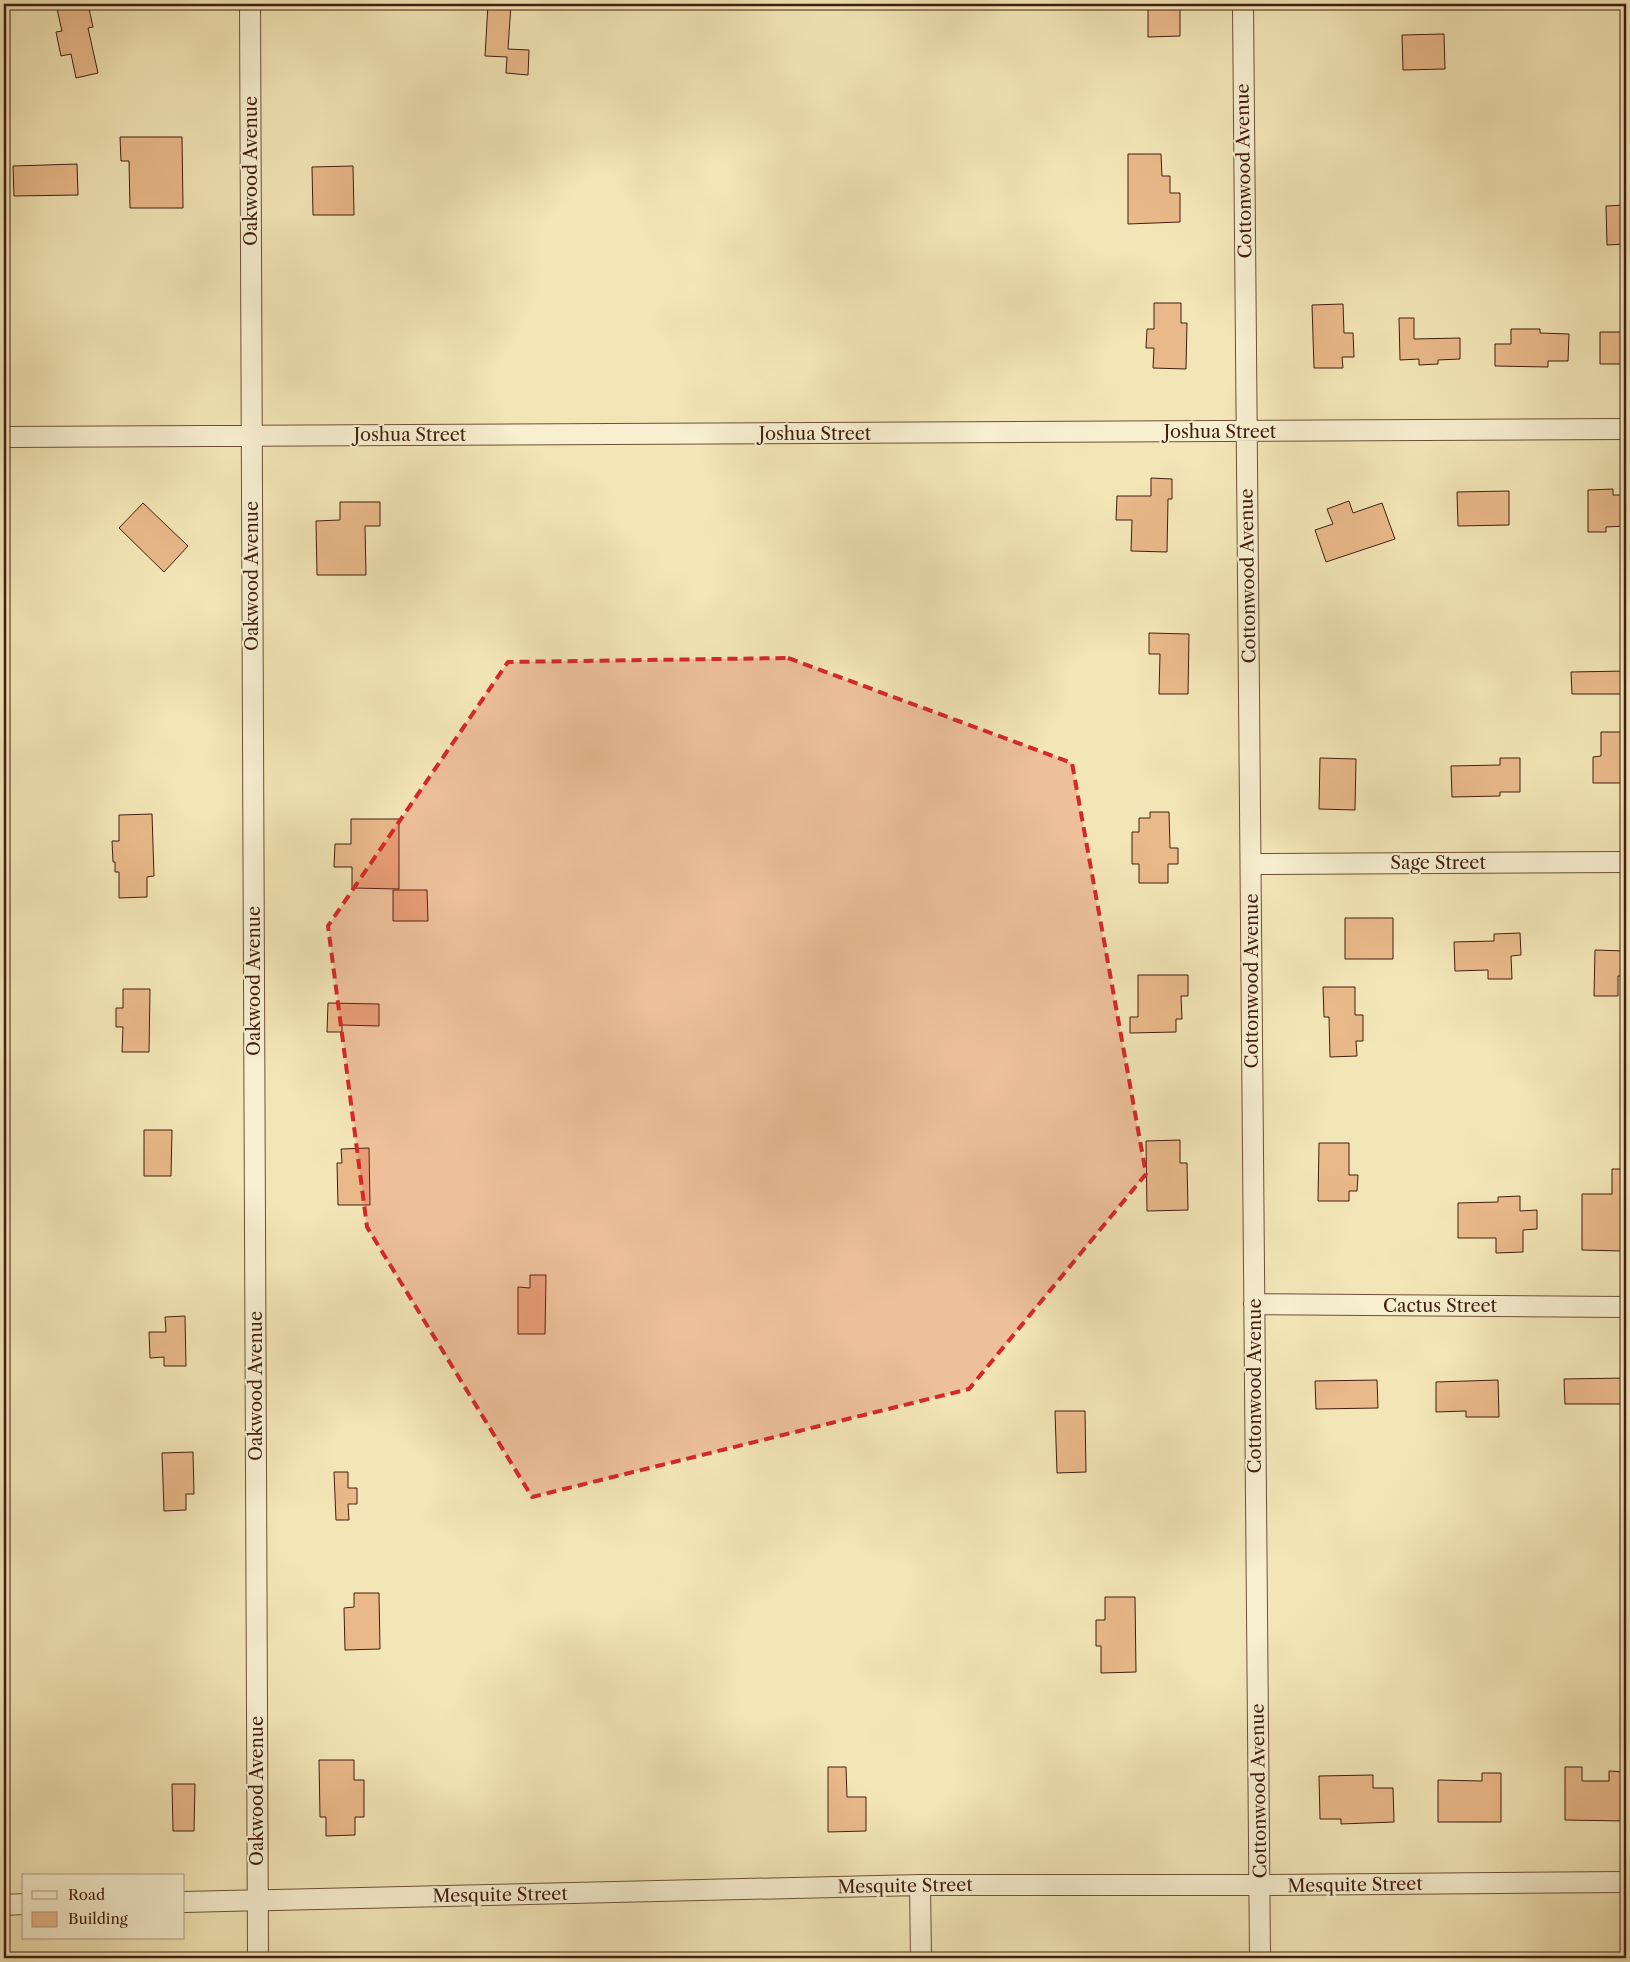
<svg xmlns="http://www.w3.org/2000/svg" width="1630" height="1962" viewBox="0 0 1630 1962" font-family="'Libre Caslon Text',serif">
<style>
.building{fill:#eab98a;stroke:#411e11}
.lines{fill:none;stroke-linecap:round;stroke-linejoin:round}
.minor-casing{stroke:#6e503a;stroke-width:22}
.minor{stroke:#f7efd0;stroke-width:20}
.marked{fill:#d62828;fill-opacity:0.2;stroke:#d62828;stroke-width:4;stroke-dasharray:10 6;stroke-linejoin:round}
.labels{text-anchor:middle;stroke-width:4;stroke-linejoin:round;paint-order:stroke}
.street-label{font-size:18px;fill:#411e11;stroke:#f7efd0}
</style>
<rect width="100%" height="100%" fill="#f3e6b6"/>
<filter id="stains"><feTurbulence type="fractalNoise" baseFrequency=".004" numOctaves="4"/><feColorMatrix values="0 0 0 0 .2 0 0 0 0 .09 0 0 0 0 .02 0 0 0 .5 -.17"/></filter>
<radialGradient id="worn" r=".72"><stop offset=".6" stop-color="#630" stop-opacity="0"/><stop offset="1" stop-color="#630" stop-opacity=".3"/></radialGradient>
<!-- building -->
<path class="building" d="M 81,4 L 88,4 L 93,27 L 88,28 L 98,73 L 76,78 L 71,54 L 61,56 L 56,32 L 62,31 L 57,9 Z
M 488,4 L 511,4 L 508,49 L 529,50 L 528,75 L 506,73 L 507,57 L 485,56 Z
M 1148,4 L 1180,4 L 1180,36 L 1148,37 Z
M 1444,34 L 1445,69 L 1403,70 L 1402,35 Z
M 120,137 L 182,137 L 183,208 L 130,208 L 129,161 L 121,161 Z
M 1128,154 L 1161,154 L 1162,176 L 1170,176 L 1170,193 L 1180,193 L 1180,222 L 1128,224 Z
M 77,164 L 78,195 L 14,196 L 13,166 Z
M 353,166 L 354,215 L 313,215 L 312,167 Z
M 1626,205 L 1626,244 L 1607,245 L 1606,206 Z
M 1154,303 L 1181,303 L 1181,323 L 1187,323 L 1186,369 L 1153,368 L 1154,348 L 1146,348 L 1147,329 L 1154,329 Z
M 1343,304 L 1344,333 L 1353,333 L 1354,357 L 1342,357 L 1343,368 L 1314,368 L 1312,305 Z
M 1399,318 L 1414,318 L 1414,339 L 1460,338 L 1460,359 L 1438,360 L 1438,364 L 1419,365 L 1419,359 L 1400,360 Z
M 1511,329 L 1540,329 L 1540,333 L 1569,334 L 1568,361 L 1548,361 L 1548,367 L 1495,366 L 1495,344 L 1511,344 Z
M 1600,332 L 1626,332 L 1626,364 L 1600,364 Z
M 1151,478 L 1172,479 L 1172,499 L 1168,499 L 1167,552 L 1131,551 L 1132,520 L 1116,520 L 1117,496 L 1151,496 Z
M 1613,489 L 1613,495 L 1626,495 L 1626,526 L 1606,527 L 1606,532 L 1588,532 L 1588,490 Z
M 1509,491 L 1509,525 L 1458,526 L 1457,492 Z
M 1349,501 L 1353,513 L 1382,503 L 1395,539 L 1326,562 L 1315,530 L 1333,524 L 1327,509 Z
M 340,502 L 380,502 L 380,526 L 365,526 L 366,575 L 317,575 L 316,521 L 340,520 Z
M 143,503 L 188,546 L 164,572 L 119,528 Z
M 1149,633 L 1189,634 L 1188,694 L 1159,694 L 1160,654 L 1149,654 Z
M 1626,671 L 1626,694 L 1572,694 L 1571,672 Z
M 1601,732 L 1626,732 L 1626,783 L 1593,783 L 1593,757 L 1601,756 Z
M 1320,758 L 1356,759 L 1355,810 L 1319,809 Z
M 1500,758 L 1520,758 L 1520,792 L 1500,792 L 1500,796 L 1452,797 L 1451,766 L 1500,765 Z
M 1150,812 L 1169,812 L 1170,848 L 1178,848 L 1178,864 L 1168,864 L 1168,883 L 1139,883 L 1139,864 L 1132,864 L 1132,832 L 1139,832 L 1139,818 L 1150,818 Z
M 152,814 L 154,876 L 147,877 L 147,897 L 119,898 L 119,872 L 115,872 L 115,862 L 113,862 L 112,841 L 119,841 L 119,815 Z
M 351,819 L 399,819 L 399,889 L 352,888 L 352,867 L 334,867 L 335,844 L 351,844 Z
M 393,890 L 427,890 L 428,921 L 393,921 Z
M 1345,918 L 1393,918 L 1393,959 L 1345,959 Z
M 1520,933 L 1521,955 L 1511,956 L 1512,979 L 1488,979 L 1488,970 L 1455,971 L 1454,942 L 1494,941 L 1494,934 Z
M 1595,950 L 1626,951 L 1626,976 L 1618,976 L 1618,996 L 1594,996 Z
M 1138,975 L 1188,975 L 1188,996 L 1181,996 L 1182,1019 L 1176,1019 L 1176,1032 L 1130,1033 L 1130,1017 L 1138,1017 Z
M 1323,987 L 1355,987 L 1355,1015 L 1363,1015 L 1363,1041 L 1356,1041 L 1357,1056 L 1330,1057 L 1329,1017 L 1324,1017 Z
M 123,989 L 150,989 L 149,1052 L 122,1052 L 123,1027 L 116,1027 L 116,1008 L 123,1008 Z
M 328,1003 L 379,1004 L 379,1026 L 342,1025 L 342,1032 L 327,1032 Z
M 144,1130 L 172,1130 L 171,1176 L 144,1176 Z
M 1180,1140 L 1180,1163 L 1187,1163 L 1188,1210 L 1147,1211 L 1146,1141 Z
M 1319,1143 L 1349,1143 L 1349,1175 L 1358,1175 L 1357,1191 L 1349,1191 L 1349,1201 L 1318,1201 Z
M 369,1148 L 370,1205 L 338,1205 L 337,1163 L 342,1163 L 341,1149 Z
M 1612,1169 L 1626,1169 L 1626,1247 L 1622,1247 L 1622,1251 L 1582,1250 L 1582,1194 L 1612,1194 Z
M 1520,1196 L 1520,1211 L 1537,1210 L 1537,1229 L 1523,1230 L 1523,1252 L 1496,1253 L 1496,1238 L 1458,1238 L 1458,1203 L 1498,1202 L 1498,1197 Z
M 530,1275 L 546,1275 L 545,1334 L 518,1334 L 518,1287 L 530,1288 Z
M 185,1316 L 186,1366 L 164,1366 L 164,1357 L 150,1358 L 149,1332 L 166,1332 L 165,1317 Z
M 1626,1378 L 1626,1404 L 1565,1404 L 1564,1379 Z
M 1377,1380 L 1378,1408 L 1316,1409 L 1315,1381 Z
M 1498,1380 L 1499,1417 L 1466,1417 L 1466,1411 L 1436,1412 L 1436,1382 Z
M 1055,1411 L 1085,1411 L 1086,1472 L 1057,1473 Z
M 193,1452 L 194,1494 L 186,1494 L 186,1510 L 164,1511 L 162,1453 Z
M 334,1472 L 348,1472 L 348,1488 L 357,1488 L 357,1504 L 348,1504 L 349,1520 L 336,1520 Z
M 354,1593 L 379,1593 L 380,1649 L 345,1650 L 344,1608 L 354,1607 Z
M 1105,1597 L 1135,1597 L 1136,1672 L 1101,1673 L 1101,1646 L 1096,1646 L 1096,1620 L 1105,1620 Z
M 319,1760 L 354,1760 L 354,1780 L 364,1780 L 364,1817 L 355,1817 L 355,1835 L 326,1836 L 326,1817 L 320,1817 Z
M 828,1767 L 846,1767 L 847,1797 L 866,1797 L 866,1831 L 828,1832 Z
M 1565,1767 L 1582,1767 L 1582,1781 L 1609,1781 L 1609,1771 L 1626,1772 L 1626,1821 L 1565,1820 Z
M 1482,1773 L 1501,1773 L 1501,1822 L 1438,1822 L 1438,1780 L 1482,1781 Z
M 1373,1775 L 1373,1788 L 1393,1788 L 1394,1822 L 1341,1824 L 1341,1819 L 1320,1819 L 1319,1776 Z
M 172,1784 L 195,1784 L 194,1831 L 173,1831 Z"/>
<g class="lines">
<defs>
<path id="minor" d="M 250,4 L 258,1958
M 1243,4 L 1260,1958
M 4,437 L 1626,429
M 1251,864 L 1626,862
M 1254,1304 L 1626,1307
M 920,1885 L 921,1958
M 184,1902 L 920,1885 L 1259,1885 L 1626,1882
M 4,1905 L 24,1904"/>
</defs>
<!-- minor casing -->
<use href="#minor" class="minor-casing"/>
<!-- minor -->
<use href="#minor" class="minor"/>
</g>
<!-- marked area -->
<path class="marked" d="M 788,658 L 1072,763 L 1146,1174 L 969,1389 L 532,1497 L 367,1227 L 328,926 L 508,662 Z"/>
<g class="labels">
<!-- street labels -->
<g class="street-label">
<text transform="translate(251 171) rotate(-90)" y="6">Oakwood Avenue</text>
<text transform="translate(1244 171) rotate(-91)" y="6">Cottonwood Avenue</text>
<text x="1220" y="438">Joshua Street</text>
<text x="815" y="440">Joshua Street</text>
<text x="410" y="441">Joshua Street</text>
<text transform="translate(252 576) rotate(-90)" y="6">Oakwood Avenue</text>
<text transform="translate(1248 576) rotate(-91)" y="6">Cottonwood Avenue</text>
<text x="1438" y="869">Sage Street</text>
<text transform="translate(254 981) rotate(-90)" y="6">Oakwood Avenue</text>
<text transform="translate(1252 981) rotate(-90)" y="6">Cottonwood Avenue</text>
<text x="1440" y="1312">Cactus Street</text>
<text transform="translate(256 1386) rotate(-90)" y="6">Oakwood Avenue</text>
<text transform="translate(1255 1386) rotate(-90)" y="6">Cottonwood Avenue</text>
<text transform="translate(257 1791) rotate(-90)" y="6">Oakwood Avenue</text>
<text transform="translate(1259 1791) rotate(-91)" y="6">Cottonwood Avenue</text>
<text transform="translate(1355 1885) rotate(-1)" y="6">Mesquite Street</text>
<text transform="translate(905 1886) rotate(-1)" y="6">Mesquite Street</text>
<text transform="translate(500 1895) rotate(-1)" y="6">Mesquite Street</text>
</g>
</g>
<!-- margin -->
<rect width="1630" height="1962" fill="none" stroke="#f3e6b6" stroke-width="20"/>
<rect x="5" y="5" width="1620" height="1952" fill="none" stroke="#411e11" stroke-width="2.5"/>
<rect x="10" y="10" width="1610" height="1942" fill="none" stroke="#411e11"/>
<!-- legend -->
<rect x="22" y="1874" width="162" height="65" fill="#f7efd0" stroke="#ae9b84"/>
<rect x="32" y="1891" width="25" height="8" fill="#f7efd0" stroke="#ae9b84"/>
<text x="68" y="1900" font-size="15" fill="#411e11">Road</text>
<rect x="32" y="1912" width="25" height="15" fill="#eab98a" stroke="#ae9b84"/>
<text x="68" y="1924" font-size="15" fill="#411e11">Building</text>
<rect width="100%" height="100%" filter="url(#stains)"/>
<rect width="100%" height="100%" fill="url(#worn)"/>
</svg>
